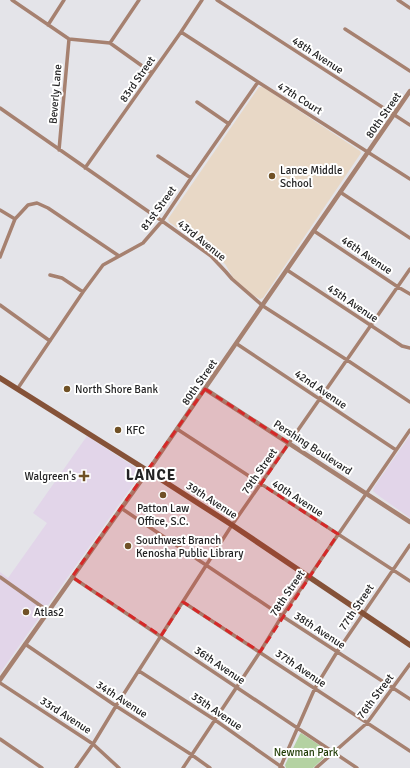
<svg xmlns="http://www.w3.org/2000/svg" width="410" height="768" viewBox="0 0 410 768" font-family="Signika,sans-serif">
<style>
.commercial{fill:#e2d5e9}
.education{fill:#e8d8c6}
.green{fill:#b4d2a2}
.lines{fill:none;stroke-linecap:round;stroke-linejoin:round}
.minor{stroke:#a68170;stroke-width:3.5}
.tertiary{stroke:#a68170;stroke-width:4.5}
.secondary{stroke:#855238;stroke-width:5.5}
.marked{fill:#d62828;fill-opacity:0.2;stroke:#d62828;stroke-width:3;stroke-dasharray:8 5;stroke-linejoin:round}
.poi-dot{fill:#705126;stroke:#fff;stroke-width:1.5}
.labels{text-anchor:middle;stroke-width:4;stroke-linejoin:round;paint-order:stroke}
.street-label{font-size:11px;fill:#232324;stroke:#fff}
.poi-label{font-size:11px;fill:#232324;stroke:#fff;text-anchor:start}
.park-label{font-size:11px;fill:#1d3a03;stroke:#fff}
.district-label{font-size:15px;font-weight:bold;letter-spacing:1px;fill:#232324;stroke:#fff}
</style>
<rect width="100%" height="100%" fill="#e4e4e9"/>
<!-- commercial -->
<path class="commercial" d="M 410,435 L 410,518 L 379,496 L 373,491 L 374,487 Z
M 87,436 L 142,472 L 0,673 L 0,572 L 8,578 L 47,523 L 33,513 Z"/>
<!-- education -->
<path class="education" d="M 259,87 L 263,87 L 360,151 L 361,153 L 263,298 L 260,299 L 251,294 L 234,279 L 225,264 L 216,255 L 169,222 L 168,219 Z"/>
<!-- green -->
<path class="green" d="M 301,733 L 330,752 L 329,753 L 313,768 L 286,768 L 285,765 L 300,734 Z"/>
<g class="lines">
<!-- minor -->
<path class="minor" d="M 12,0 L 69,39 L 110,43 L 152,73
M 217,0 L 410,125
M 398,0 L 410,8
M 48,25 L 64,0
M 345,29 L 410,71
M 181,32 L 258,82 L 410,179
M 110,43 L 139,0
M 197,102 L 229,124
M 0,108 L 162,221 L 211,256 L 226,272 L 232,279 L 263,306 L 347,360 L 410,402
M 59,150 L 69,39
M 158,156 L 191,178
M 85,168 L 181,32 L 202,0
M 340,192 L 410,238
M 0,210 L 15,219
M 314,231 L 398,287 L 410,294
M 0,257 L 15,219 L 28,205 L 37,203 L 48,208 L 119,256
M 287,270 L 402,346 L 410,348
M 50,275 L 62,278 L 83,292
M 0,305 L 50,341
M 237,344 L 396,450
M 18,388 L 83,292 L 103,265 L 143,243 L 162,221 L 191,178 L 258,82
M 177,429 L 410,581
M 121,508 L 282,616 L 410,699
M 0,577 L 48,611
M 72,577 L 357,768
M 183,602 L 410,751
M 25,644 L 116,706 L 192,755 L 210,768
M 139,671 L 215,720 L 283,768
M 0,683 L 93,744 L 119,768
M 0,739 L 42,768
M 76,768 L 93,744 L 116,706 L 232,525 L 410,269
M 183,768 L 260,652 L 282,616 L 309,577 L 410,430
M 280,768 L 315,688 L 337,652 L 410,545
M 316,768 L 367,723 L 410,664"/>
<!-- tertiary -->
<path class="tertiary" d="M 205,389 L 410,522
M 0,680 L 103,534 L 148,471 L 410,91"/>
<!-- secondary -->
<path class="secondary" d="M 0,378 L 148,471 L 232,525 L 410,645"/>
</g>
<!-- marked area -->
<path class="marked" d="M 205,389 L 289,443 L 261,484 L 338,534 L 260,652 L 183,602 L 161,636 L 72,577 Z"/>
<!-- markers -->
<g class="poi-dot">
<circle cx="272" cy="176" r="4"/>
<circle cx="67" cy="389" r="4"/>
<circle cx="118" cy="430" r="4"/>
<path d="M82 470h4v4h4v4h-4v4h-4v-4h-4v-4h4z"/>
<circle cx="163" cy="495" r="4"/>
<circle cx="128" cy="546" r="4"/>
<circle cx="26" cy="612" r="4"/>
</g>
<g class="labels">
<!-- street labels -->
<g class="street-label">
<text transform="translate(318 55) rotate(33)" y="4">48th Avenue</text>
<text transform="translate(137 79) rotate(-55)" y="4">83rd Street</text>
<text transform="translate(55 94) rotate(-85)" y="4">Beverly Lane</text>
<text transform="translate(300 98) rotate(32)" y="4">47th Court</text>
<text transform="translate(383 115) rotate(-55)" y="4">80th Street</text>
<text transform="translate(158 208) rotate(-54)" y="4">81st Street</text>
<text transform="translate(202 240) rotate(39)" y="4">43rd Avenue</text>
<text transform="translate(367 255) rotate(34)" y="4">46th Avenue</text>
<text transform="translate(353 303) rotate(34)" y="4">45th Avenue</text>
<text transform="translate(199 382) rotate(-55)" y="4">80th Street</text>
<text transform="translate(321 389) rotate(34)" y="4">42nd Avenue</text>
<text transform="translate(313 447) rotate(33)" y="4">Pershing Boulevard</text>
<text transform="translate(259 471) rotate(-55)" y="4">79th Street</text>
<text transform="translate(298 498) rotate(33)" y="4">40th Avenue</text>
<text transform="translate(212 500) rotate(33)" y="4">39th Avenue</text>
<text transform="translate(287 593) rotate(-56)" y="4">78th Street</text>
<text transform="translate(356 607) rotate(-56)" y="4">77th Street</text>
<text transform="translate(320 630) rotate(33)" y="4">38th Avenue</text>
<text transform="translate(220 665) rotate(34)" y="4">36th Avenue</text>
<text transform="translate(301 668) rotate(34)" y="4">37th Avenue</text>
<text transform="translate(375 696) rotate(-53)" y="4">76th Street</text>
<text transform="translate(122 699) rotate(33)" y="4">34th Avenue</text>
<text transform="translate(217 711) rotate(34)" y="4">35th Avenue</text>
<text transform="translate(66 715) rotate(33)" y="4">33rd Avenue</text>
</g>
<!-- poi labels -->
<g class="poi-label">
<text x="280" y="174">Lance Middle<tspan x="280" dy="13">School</tspan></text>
<text x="75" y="393">North Shore Bank</text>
<text x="126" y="434">KFC</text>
<text x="76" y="480" text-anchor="end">Walgreen's</text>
<text x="163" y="512" text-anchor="middle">Patton Law<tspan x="163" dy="13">Office, S.C.</tspan></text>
<text x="136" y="544">Southwest Branch<tspan x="136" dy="13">Kenosha Public Library</tspan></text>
<text x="34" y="616">Atlas2</text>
</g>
<!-- park labels -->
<g class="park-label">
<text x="306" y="756">Newman Park</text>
</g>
<!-- district labels -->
<g class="district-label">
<text x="151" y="480">LANCE</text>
</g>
</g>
</svg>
